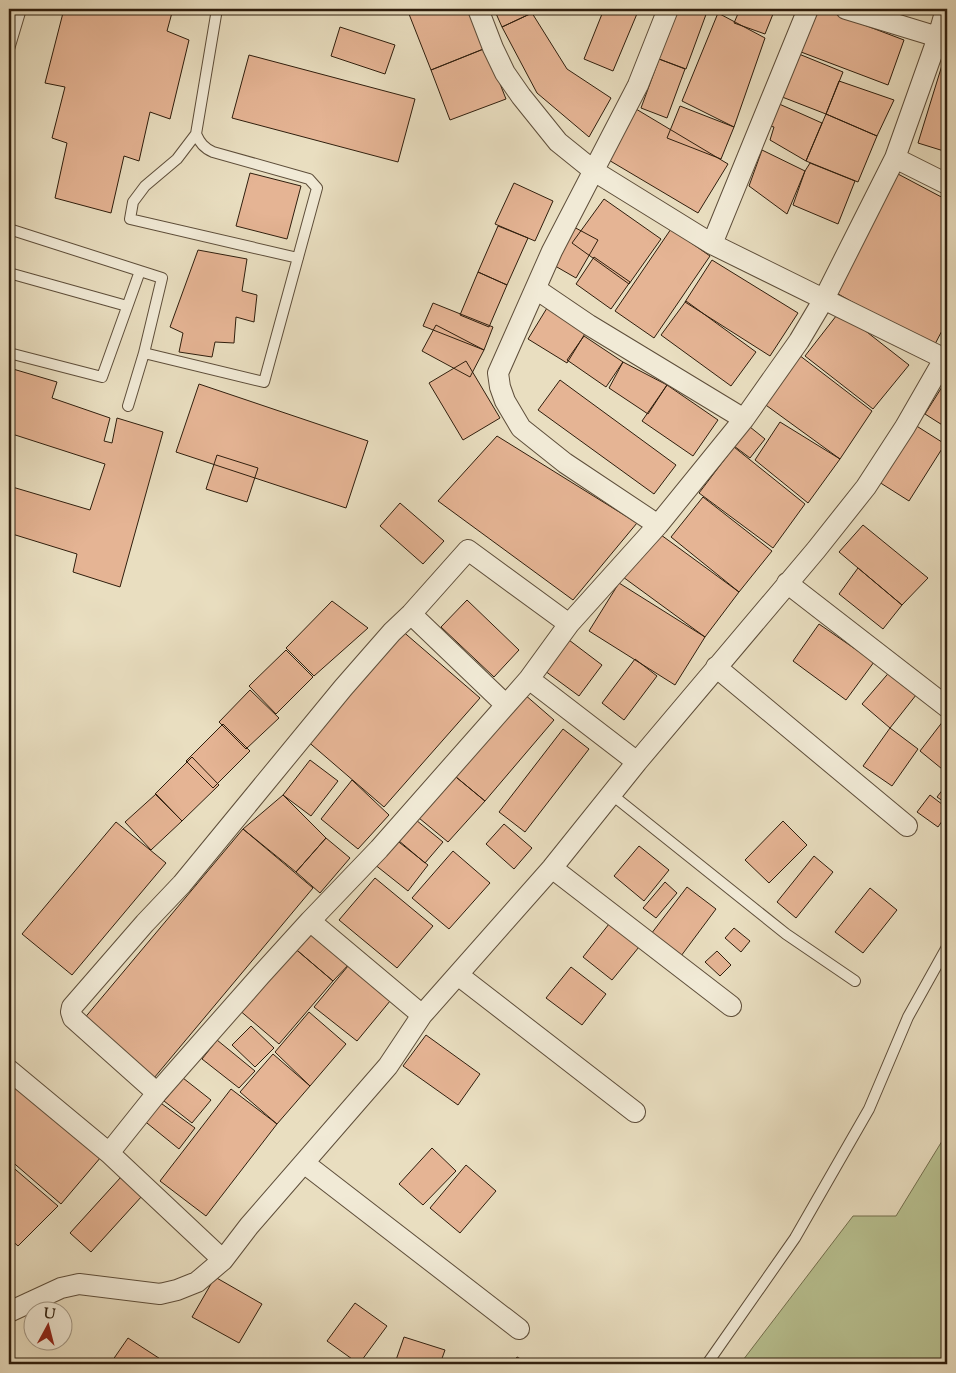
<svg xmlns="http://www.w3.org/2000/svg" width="956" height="1373" viewBox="0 0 956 1373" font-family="'Sorts Mill Goudy',serif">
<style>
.green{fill:#b8c191;stroke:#74704f}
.building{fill:#e5b494;stroke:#2f1e0d}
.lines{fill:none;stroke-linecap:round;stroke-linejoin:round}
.lane-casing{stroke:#5e4e3a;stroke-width:12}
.street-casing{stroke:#5e4e3a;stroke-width:22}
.lane{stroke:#f1ead6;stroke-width:10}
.street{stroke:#f1ead6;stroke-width:20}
</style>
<rect width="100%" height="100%" fill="#e9dec0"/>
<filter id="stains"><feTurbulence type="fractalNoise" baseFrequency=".004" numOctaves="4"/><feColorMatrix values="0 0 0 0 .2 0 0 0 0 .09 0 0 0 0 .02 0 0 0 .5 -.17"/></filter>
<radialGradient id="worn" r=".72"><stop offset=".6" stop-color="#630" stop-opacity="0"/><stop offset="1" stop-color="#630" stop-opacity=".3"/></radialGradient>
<!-- green -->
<path class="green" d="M 947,1133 L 947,1364 L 740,1364 L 853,1216 L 896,1216 Z"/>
<!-- building -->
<path class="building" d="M 64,9 L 80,9 L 92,11 L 92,9 L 173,9 L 167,31 L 189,40 L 170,119 L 150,112 L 139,161 L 124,156 L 111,213 L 55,198 L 67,143 L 52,138 L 65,87 L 45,83 Z
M 407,9 L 471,9 L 486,48 L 431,70 Z
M 494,9 L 530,9 L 532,13 L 502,27 Z
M 604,9 L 639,9 L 613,71 L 584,59 Z
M 677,9 L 708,9 L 686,69 L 659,59 Z
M 740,9 L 775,9 L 765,34 L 734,23 Z
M 818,9 L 822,9 L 904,40 L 888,85 L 801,52 Z
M 532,13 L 567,69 L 611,98 L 589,137 L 537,93 L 502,27 Z
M 718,13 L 765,38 L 734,127 L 682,101 Z
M 340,27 L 395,45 L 385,74 L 331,56 Z
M 486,48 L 506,99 L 450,120 L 431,70 Z
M 947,49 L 947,152 L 918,143 Z
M 794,52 L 843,72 L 826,114 L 777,95 Z
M 249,55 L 415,99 L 398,162 L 232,118 Z
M 659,59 L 685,69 L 667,118 L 641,108 Z
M 839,81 L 894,100 L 877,136 L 826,114 Z
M 777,103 L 822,123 L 806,161 L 770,140 L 774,127 L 761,124 Z
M 680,106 L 734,127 L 721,159 L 667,138 Z
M 636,109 L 728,164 L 698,213 L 607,159 Z
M 826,114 L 877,136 L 858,182 L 806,161 Z
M 762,150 L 805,171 L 787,214 L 749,186 Z
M 810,163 L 855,181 L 838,224 L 793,205 L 805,171 Z
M 250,173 L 301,186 L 287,239 L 236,226 Z
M 898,174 L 947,200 L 947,321 L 933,348 L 833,291 Z
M 514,183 L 553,201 L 535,241 L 495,224 Z
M 604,199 L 661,239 L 629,284 L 572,243 Z
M 498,226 L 528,238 L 507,285 L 478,272 Z
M 572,226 L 598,240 L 576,278 L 550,263 Z
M 671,229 L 710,256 L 654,338 L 615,311 Z
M 198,250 L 247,259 L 242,291 L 257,295 L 254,322 L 236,317 L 234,343 L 215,342 L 212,357 L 179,352 L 183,333 L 170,327 Z
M 594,257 L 630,282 L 611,309 L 576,284 Z
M 712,260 L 798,313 L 770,356 L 685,302 Z
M 478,272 L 507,285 L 489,327 L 460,315 Z
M 686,301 L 756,352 L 731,386 L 661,335 Z
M 433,303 L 493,327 L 484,350 L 423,326 Z
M 547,308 L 586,332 L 567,363 L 528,339 Z
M 840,311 L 909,365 L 873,409 L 805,356 Z
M 436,325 L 484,350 L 470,377 L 422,351 Z
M 584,336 L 623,362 L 606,387 L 567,360 Z
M 799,355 L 872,411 L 840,459 L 763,403 Z
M 466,361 L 500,418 L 463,440 L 429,383 Z
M 623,362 L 667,385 L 648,414 L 609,388 Z
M 13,369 L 57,382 L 52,398 L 110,418 L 104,441 L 112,443 L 117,418 L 163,432 L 120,587 L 73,572 L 77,554 L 9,533 L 9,486 L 90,510 L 105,464 L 9,433 L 9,383 Z
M 947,379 L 947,428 L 925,414 Z
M 560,380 L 676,465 L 654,494 L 538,410 Z
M 199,384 L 368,441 L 346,508 L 176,452 Z
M 667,385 L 718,420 L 693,456 L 642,421 Z
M 780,422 L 840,459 L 808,503 L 755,460 Z
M 745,423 L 765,439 L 750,458 L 730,443 Z
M 915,425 L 945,444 L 909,501 L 879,482 Z
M 497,436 L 637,523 L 573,600 L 438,501 Z
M 734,447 L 805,504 L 773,548 L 699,493 Z
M 217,455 L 258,468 L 247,502 L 206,489 Z
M 703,497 L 772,551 L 739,592 L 671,537 Z
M 400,503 L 444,541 L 423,564 L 380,526 Z
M 863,525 L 928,578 L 902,605 L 839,552 Z
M 657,532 L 739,592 L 705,637 L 623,577 Z
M 858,568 L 902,605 L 883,629 L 839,594 Z
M 619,583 L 705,637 L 675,685 L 589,631 Z
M 467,600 L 519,650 L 494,677 L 441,627 Z
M 332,601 L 368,628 L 314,676 L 286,648 Z
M 819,624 L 874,662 L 846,700 L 793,661 Z
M 400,629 L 480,698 L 384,807 L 305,739 Z
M 565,637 L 602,665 L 579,696 L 541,668 Z
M 286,650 L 313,677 L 276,714 L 249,686 Z
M 635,659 L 657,676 L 624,720 L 602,703 Z
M 892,669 L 920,690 L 890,728 L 862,704 Z
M 250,690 L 279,718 L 246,749 L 219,722 Z
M 524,694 L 554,720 L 485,801 L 456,777 Z
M 947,716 L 947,773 L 920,751 Z
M 223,724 L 250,751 L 213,788 L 186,761 Z
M 890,728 L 918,749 L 892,786 L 863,766 Z
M 563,729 L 589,749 L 525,832 L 499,812 Z
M 192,757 L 219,785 L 182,821 L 155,794 Z
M 310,760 L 338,781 L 311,816 L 283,795 Z
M 456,777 L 485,801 L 448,842 L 419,818 Z
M 352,780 L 389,815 L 358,849 L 321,819 Z
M 947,784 L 947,804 L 937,797 Z
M 156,794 L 182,821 L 151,850 L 125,822 Z
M 283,795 L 326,838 L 296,872 L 243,829 Z
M 930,795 L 947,808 L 947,814 L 938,827 L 917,812 Z
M 416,820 L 443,842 L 425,863 L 398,840 Z
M 783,821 L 807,845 L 769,883 L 745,860 Z
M 116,822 L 166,863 L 72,975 L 22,934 Z
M 504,824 L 532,848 L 514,869 L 486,844 Z
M 243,829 L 313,888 L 154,1078 L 83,1020 Z
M 326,838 L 350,858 L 320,893 L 296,872 Z
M 395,839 L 428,865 L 408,891 L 374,864 Z
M 639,846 L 669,870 L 644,901 L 614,876 Z
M 453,851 L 490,883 L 449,929 L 412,898 Z
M 814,856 L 833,872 L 796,918 L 777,902 Z
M 375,878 L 433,926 L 397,968 L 339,920 Z
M 665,882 L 677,893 L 656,918 L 643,908 Z
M 687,887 L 716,909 L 681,956 L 651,934 Z
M 870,888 L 897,910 L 863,953 L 835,932 Z
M 609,924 L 639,947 L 612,980 L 583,957 Z
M 311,927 L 353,960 L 333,981 L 292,946 Z
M 734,928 L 750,941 L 741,952 L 725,938 Z
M 292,946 L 333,981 L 279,1044 L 238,1009 Z
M 717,951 L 731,965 L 720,976 L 705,962 Z
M 353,960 L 395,995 L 357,1041 L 314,1007 Z
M 571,967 L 606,994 L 582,1025 L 546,998 Z
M 309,1012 L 346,1044 L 310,1086 L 275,1052 Z
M 251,1026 L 274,1048 L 255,1067 L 232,1045 Z
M 426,1035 L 480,1074 L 458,1105 L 403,1066 Z
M 217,1040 L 255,1071 L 239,1088 L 202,1059 Z
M 273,1054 L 310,1086 L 277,1124 L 240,1092 Z
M 9,1078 L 101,1157 L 61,1204 L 9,1159 Z
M 183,1078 L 211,1100 L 192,1123 L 164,1101 Z
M 231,1089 L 277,1124 L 206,1216 L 160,1181 Z
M 158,1101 L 195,1128 L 179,1149 L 142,1119 Z
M 432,1148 L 456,1171 L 423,1205 L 399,1184 Z
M 9,1164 L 58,1206 L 18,1246 L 9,1238 Z
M 466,1165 L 496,1191 L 460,1233 L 430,1208 Z
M 121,1177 L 142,1196 L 91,1252 L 70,1233 Z
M 215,1277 L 262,1304 L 239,1343 L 192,1317 Z
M 355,1303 L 387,1326 L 359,1364 L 327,1341 Z
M 404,1337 L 445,1350 L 440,1364 L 409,1364 L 396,1360 Z
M 128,1338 L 168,1364 L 110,1364 Z
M 517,1357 L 530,1364 L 512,1364 Z"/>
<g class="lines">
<defs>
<path id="lane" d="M 9,49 L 21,9
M 196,134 L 177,159 L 145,186 L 133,202 L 130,219 L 298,258
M 9,229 L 162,278 L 144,353 L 128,406
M 9,273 L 127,306
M 9,353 L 102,377 L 140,271
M 144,353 L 264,382 L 317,188 L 309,179 L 213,152 C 204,148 200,143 196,134 L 217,9
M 611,794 L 786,934 L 855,981
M 707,1364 L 795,1238 L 869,1109 L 908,1017 L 947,947"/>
<path id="street" d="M 478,9 L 493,48 L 505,73 L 521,96 L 558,142 L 594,171 L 712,244 L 945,359
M 846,9 L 938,37
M 895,158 L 947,184
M 712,244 L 808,9
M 536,289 L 589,325 L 744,419
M 658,525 L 565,463 L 521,428 L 505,401 L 500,387 L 498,373 L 552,251 L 638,85 L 668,9
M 787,583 L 947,707
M 411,614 L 506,705
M 716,667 L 907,826
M 529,679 L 637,762
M 552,868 L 731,1006
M 310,921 L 422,1015
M 458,975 L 635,1112
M 9,1070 L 109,1153
M 157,1093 L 73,1018 L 71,1012 L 72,1007 L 145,923 L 182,884 L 343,688 L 392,632 L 411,614 L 468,550 L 569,624
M 304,1163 L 519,1329
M 223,1260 L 109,1153 L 157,1093 L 260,976 L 310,921 L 379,849 L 506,705 L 529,679 L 569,624 L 658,525 L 744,419 L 799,341 L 824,299 L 895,158 L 938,37 L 946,9
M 9,1312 L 61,1288 L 79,1284 L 160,1294 L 177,1290 L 197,1282 L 223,1260 L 249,1226 L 388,1066 L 422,1015 L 552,868 L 637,762 L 816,550 L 866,487 L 905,427 L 947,354"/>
</defs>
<!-- lane casing -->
<use href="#lane" class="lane-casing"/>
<!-- street casing -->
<use href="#street" class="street-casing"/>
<!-- lane -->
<use href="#lane" class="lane"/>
<!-- street -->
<use href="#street" class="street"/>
</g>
<!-- margin -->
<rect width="956" height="1373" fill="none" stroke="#e9dec0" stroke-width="30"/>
<rect x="10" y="10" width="936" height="1353" fill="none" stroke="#2f1e0d" stroke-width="2.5"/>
<rect x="15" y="15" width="926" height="1343" fill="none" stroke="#2f1e0d"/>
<!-- north arrow -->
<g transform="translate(48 1326) rotate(7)"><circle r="24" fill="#f1ead6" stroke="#a39886"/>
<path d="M0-4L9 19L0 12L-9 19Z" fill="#8f2418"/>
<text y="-8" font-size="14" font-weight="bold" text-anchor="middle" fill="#2f1e0d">U</text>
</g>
<rect width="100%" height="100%" filter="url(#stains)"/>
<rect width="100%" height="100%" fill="url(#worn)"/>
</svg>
